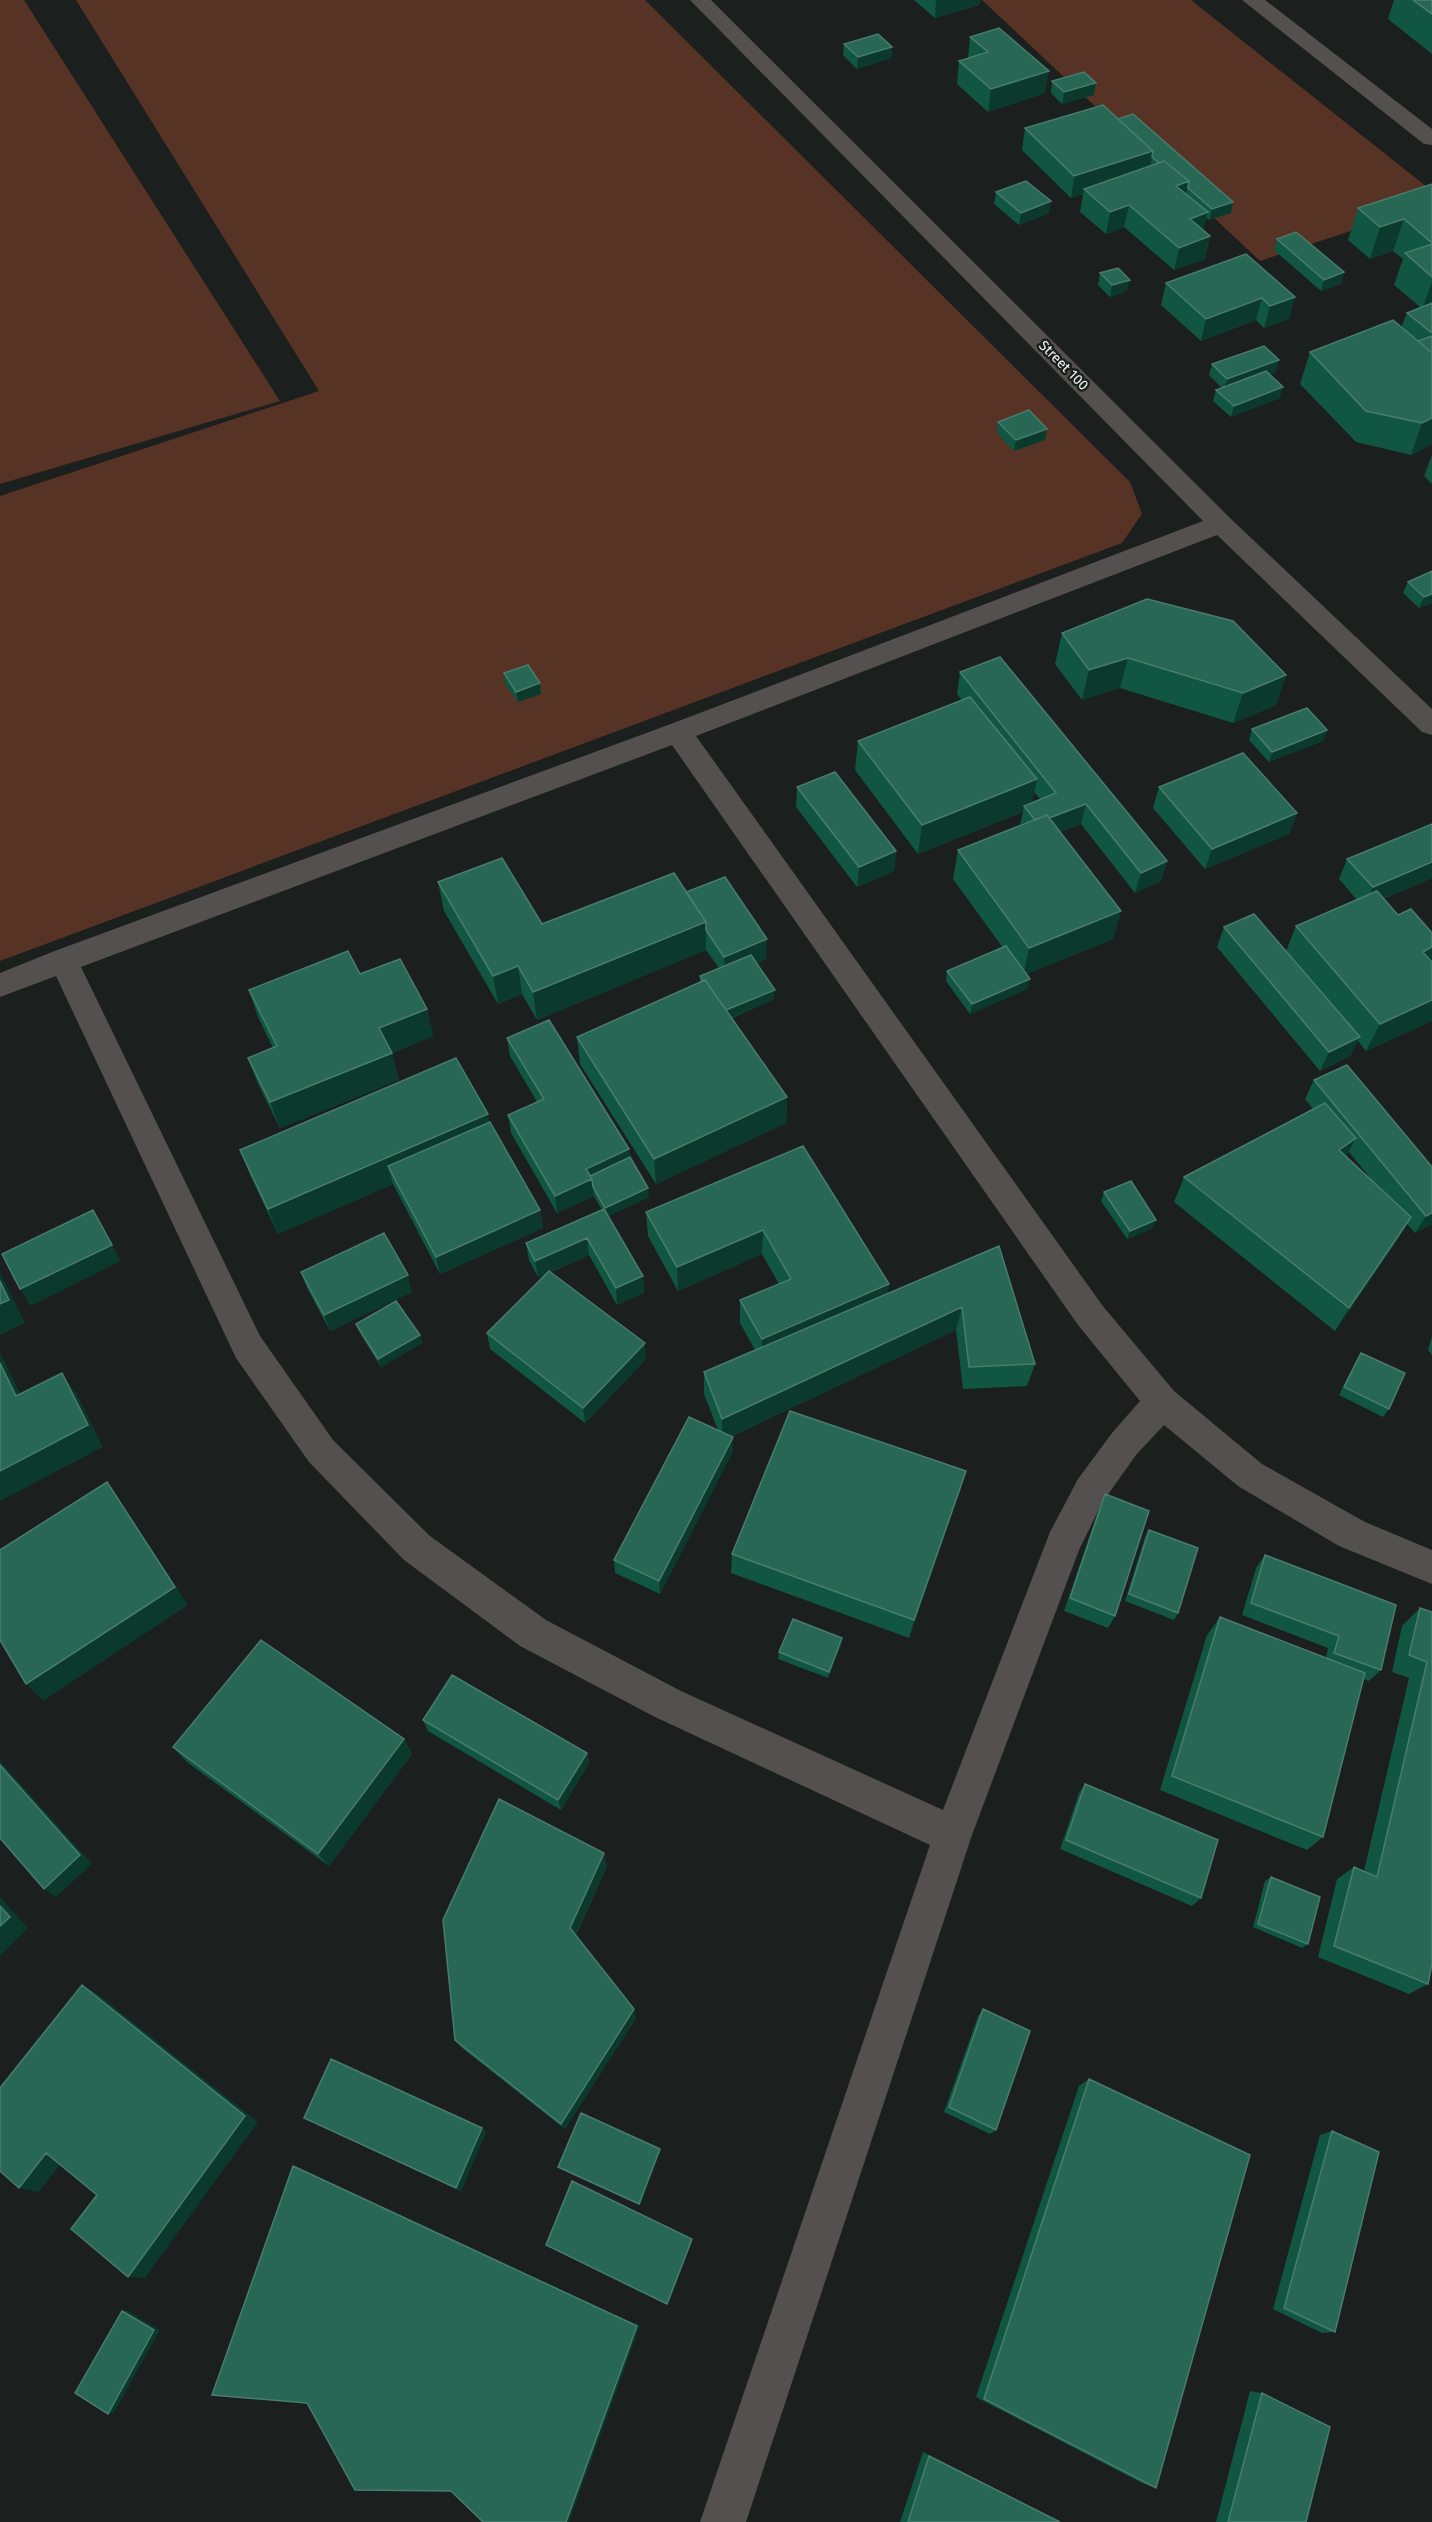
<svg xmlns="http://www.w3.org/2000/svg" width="1432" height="2522" viewBox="0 0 1432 2522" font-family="'Fira Sans',sans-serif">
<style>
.green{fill:#563324}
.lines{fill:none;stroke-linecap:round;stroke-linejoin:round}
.minor{fill:#53504f;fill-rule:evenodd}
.wall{fill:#115642;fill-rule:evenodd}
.shaded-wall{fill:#0b392b}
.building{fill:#296755;stroke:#487d6e;stroke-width:1.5}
.labels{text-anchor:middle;stroke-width:5;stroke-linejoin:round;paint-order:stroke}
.far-street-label{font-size:14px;fill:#f1f5f3;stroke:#1b1f1d}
</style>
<rect width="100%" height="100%" fill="#1b1f1d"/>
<!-- green -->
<path class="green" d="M 0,0 L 24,0 L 280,401 L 0,484 Z
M 76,0 L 645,0 L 1130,482 L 1142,514 L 1122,543 L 0,961 L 0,496 L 319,391 Z
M 982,0 L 1191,0 L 1432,191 L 1432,204 L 1260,261 Z"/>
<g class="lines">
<!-- minor -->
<path class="minor" d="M 690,0 L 711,0 L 1230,518 L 1432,709 L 1432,735 L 1422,732 L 1217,535 L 696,736 L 1102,1305 L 1174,1391 L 1262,1464 L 1365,1522 L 1432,1550 L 1432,1584 L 1339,1546 L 1238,1486 L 1164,1425 L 1136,1455 L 1102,1503 L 1079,1550 L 972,1835 L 746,2522 L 700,2522 L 930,1845 L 655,1717 L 520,1646 L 404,1560 L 309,1462 L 236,1358 L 56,976 L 0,997 L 0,973 L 52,952 L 668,725 L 1203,521 ZM 672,745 L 1078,1325 L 1140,1401 L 1112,1433 L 1078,1479 L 1050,1532 L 943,1810 L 681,1691 L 546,1620 L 430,1536 L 333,1440 L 260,1336 L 81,967 Z
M 1242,0 L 1265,0 L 1432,129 L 1432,145 L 1424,144 Z"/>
</g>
<!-- wall -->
<path class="wall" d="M 914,0 L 980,0 L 979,5 L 935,18 Z
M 1394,0 L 1432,0 L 1432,54 L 1388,19 Z
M 970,37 L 1045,93 L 988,112 L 957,84 L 959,61 L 968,59 Z
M 844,44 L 892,47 L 891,58 L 857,69 L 843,55 Z
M 1052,81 L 1096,83 L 1094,95 L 1062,104 L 1051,93 Z
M 1118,119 L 1231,213 L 1209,220 L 1206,218 L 1203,231 L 1210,236 L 1205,259 L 1174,270 L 1124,227 L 1106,234 L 1080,212 L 1083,194 L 1071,198 L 1022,150 L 1025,128 Z
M 1432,184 L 1432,444 L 1411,455 L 1356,442 L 1300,384 L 1310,352 L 1401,328 L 1407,313 L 1420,307 L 1394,285 L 1403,259 L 1393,251 L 1370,259 L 1348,240 L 1358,208 Z
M 996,192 L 1049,213 L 1019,225 L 994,204 Z
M 1277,239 L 1344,272 L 1341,284 L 1321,291 L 1274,250 Z
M 1100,273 L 1127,291 L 1110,297 L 1098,285 Z
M 1166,283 L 1295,297 L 1289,319 L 1264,328 L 1256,320 L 1201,341 L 1161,305 Z
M 1212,364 L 1276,372 L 1270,374 L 1280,398 L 1231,417 L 1213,401 L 1216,390 L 1222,388 L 1209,375 Z
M 998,422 L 1047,429 L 1045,440 L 1014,451 L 997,433 Z
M 1432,455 L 1432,484 L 1424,476 Z
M 1432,571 L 1432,603 L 1419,608 L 1403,593 L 1408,582 Z
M 1062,633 L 1286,675 L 1276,705 L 1233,723 L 1120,688 L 1082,700 L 1055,664 Z
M 960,672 L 1167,861 L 1161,881 L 1135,893 L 1081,824 L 1060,832 L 1121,911 L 1113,939 L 1026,974 L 1030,979 L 1027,989 L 970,1014 L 946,981 L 947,971 L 1003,948 L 953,879 L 958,850 L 1020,825 L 1023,812 L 918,854 L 855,770 L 858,741 L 962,700 L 957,694 ZM 1034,792 L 1040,799 L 1032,803 Z
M 504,673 L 540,683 L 541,694 L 518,702 L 505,684 Z
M 1252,729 L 1327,730 L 1323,741 L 1269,762 L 1249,740 Z
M 797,787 L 896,851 L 894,871 L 857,887 L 796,807 Z
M 1159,787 L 1297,813 L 1289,834 L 1205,869 L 1153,808 Z
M 1432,824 L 1432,878 L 1383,899 L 1398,915 L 1432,933 L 1432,1021 L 1366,1051 L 1358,1041 L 1350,1056 L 1320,1071 L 1217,947 L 1224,927 L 1286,951 L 1296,926 L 1357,900 L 1339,879 L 1347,859 Z
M 438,882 L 542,924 L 686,892 L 766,959 L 757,963 L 774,999 L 732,1018 L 787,1097 L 786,1123 L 656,1184 L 580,1064 L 577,1037 L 700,982 L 700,976 L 719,968 L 706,950 L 537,1020 L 522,994 L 498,1004 L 444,911 Z
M 360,974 L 427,1009 L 433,1036 L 392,1053 L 399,1080 L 280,1128 L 258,1084 L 248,1058 L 273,1048 L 258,1017 L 249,990 Z
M 507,1038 L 629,1149 L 630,1157 L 649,1197 L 608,1216 L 643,1276 L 644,1293 L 617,1305 L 589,1255 L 551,1272 L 646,1359 L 585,1423 L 490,1349 L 487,1333 L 546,1274 L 538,1277 L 529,1260 L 526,1243 L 602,1210 L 594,1196 L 557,1213 L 511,1133 L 508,1115 L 537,1102 L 510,1056 Z
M 1314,1080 L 1432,1167 L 1432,1224 L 1415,1233 L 1407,1224 L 1396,1242 L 1335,1331 L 1174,1202 L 1184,1177 L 1313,1109 L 1305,1099 ZM 1349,1152 L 1371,1179 L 1346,1156 Z
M 490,1122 L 540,1210 L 543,1228 L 440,1274 L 393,1184 L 278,1234 L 250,1175 L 240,1150 Z
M 803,1146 L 889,1284 L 887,1294 L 999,1246 L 1035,1364 L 1027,1386 L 963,1389 L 956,1330 L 732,1436 L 733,1451 L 660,1594 L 615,1573 L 614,1560 L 718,1430 L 704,1394 L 704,1372 L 755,1350 L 740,1323 L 740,1300 L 779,1284 L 762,1254 L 678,1291 L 648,1236 L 646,1212 Z
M 1104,1192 L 1153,1228 L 1127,1239 L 1101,1201 Z
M 301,1272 L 412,1292 L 330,1331 L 307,1288 Z
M 356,1324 L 420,1335 L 422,1343 L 381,1367 L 359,1332 Z
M 1432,1336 L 1432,1355 L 1428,1350 Z
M 1361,1353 L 1389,1409 L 1383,1417 L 1339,1395 L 1356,1361 Z
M 966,1471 L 960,1491 L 909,1638 L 731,1573 L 732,1554 Z
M 1105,1494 L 1115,1616 L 1108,1628 L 1064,1611 L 1099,1508 Z
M 1149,1530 L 1178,1613 L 1174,1620 L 1125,1601 L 1145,1537 Z
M 1265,1555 L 1381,1670 L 1369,1681 L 1363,1679 L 1323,1837 L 1307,1850 L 1160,1790 L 1207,1635 L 1220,1617 L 1326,1658 L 1328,1648 L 1242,1615 L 1256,1568 Z
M 1420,1608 L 1432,1612 L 1428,1984 L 1409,1994 L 1318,1957 L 1337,1879 L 1354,1867 L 1364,1871 L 1409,1678 L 1392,1672 L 1402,1626 Z
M 841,1645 L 828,1678 L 778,1659 L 779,1652 Z
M 423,1720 L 587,1753 L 589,1763 L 561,1810 L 428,1731 Z
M 404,1739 L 412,1754 L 329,1866 L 187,1762 L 173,1747 Z
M 1085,1784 L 1201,1898 L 1192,1906 L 1060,1849 L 1079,1793 Z
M 607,1866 L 576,1935 L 636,2018 L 565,2129 L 462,2048 L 455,2040 Z
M 1271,1877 L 1308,1944 L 1302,1948 L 1253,1927 L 1265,1881 Z
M 983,2009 L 996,2130 L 990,2134 L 944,2112 L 978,2016 Z
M 1089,2079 L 1156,2488 L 1142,2483 L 976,2397 L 1079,2086 Z
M 304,2118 L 482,2128 L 486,2132 L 461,2191 Z
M 1332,2131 L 1335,2332 L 1322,2333 L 1273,2309 L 1320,2135 Z
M 660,2149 L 660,2151 L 640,2205 L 560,2168 L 558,2167 Z
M 1250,2391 L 1262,2393 L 1306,2522 L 1216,2522 Z
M 923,2452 L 1060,2522 L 900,2522 Z"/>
<!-- shaded-wall -->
<path class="shaded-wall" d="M 936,0 L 980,0 L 979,5 L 935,18 Z
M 892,47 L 891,58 L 857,69 L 858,57 Z
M 1049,71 L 1045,93 L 988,112 L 991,89 Z
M 1096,83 L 1094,95 L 1062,104 L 1064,92 Z
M 1153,151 L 1149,174 L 1084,189 L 1083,194 L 1071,198 L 1074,176 Z
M 1189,181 L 1184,204 L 1176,186 Z
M 1051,201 L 1049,213 L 1019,225 L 1021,213 Z
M 1233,202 L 1231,213 L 1209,220 L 1212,209 Z
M 1129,205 L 1124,227 L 1106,234 L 1110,212 Z
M 1208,212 L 1202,235 L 1190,219 Z
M 1404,219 L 1393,251 L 1370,259 L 1380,227 Z
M 1210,236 L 1205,259 L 1174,270 L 1179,248 Z
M 1344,272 L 1341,284 L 1321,291 L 1324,280 Z
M 1130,280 L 1127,291 L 1110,297 L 1112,285 Z
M 1432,282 L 1432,306 L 1422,310 Z
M 1295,297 L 1289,319 L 1264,328 L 1270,306 Z
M 1262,298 L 1256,320 L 1201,341 L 1206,319 Z
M 1279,360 L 1276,372 L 1224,390 L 1227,379 Z
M 1283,387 L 1280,398 L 1231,417 L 1234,406 Z
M 1432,418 L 1432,444 L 1411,455 L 1422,423 Z
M 1047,429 L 1045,440 L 1014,451 L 1016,440 Z
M 1432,594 L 1432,603 L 1419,608 L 1424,597 Z
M 1128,658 L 1120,688 L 1082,700 L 1089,670 Z
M 1286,675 L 1276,705 L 1233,723 L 1243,693 Z
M 540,683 L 541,694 L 518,702 L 516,692 Z
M 1327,730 L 1323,741 L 1269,762 L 1272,752 Z
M 1037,779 L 1031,808 L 1024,806 L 1023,812 L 918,854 L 922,825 Z
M 1086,804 L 1081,824 L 1033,843 L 1038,823 Z
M 1297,813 L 1289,834 L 1205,869 L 1212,849 Z
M 896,851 L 894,871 L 857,887 L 859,867 Z
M 1167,861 L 1161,881 L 1135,893 L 1141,873 Z
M 1432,862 L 1432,878 L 1364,907 L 1373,887 Z
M 1121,911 L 1113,939 L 1023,976 L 1029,948 Z
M 706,922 L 706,950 L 537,1020 L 533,992 Z
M 767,939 L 766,959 L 724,976 L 724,957 Z
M 1432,947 L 1432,961 L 1427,971 L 1423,952 Z
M 518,966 L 522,994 L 498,1004 L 493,976 Z
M 1030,979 L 1027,989 L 970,1014 L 972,1004 Z
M 775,990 L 774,999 L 723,1021 L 723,1011 Z
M 1432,1000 L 1432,1021 L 1366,1051 L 1380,1024 Z
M 427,1009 L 433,1036 L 392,1053 L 399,1080 L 280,1128 L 270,1102 L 379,1028 Z
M 1360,1037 L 1350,1056 L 1320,1071 L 1329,1052 Z
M 787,1097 L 786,1123 L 656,1184 L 654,1159 Z
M 488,1114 L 493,1140 L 388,1166 L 393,1184 L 278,1234 L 268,1209 Z
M 1356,1138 L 1343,1163 L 1339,1150 Z
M 629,1149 L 630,1167 L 593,1184 L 594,1196 L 557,1213 L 555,1196 L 586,1169 Z
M 648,1188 L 649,1197 L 606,1217 L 605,1208 Z
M 93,1210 L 121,1261 L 31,1306 L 20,1289 Z
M 540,1210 L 543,1228 L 440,1274 L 436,1257 Z
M 1432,1213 L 1432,1224 L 1415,1233 L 1426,1216 Z
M 1411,1217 L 1396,1242 L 1335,1331 L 1349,1308 Z
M 1156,1220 L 1153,1228 L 1127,1239 L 1130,1231 Z
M 763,1230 L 762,1254 L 678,1291 L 677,1267 Z
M 587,1238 L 589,1255 L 538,1277 L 535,1261 Z
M 0,1272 L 25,1323 L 0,1335 Z
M 408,1275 L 412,1292 L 330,1331 L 324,1315 Z
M 643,1276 L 644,1293 L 617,1305 L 616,1288 Z
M 889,1284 L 885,1307 L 761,1362 L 762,1339 Z
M 962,1307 L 956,1330 L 722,1440 L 722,1419 Z
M 420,1335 L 422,1343 L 381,1367 L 378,1359 Z
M 645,1343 L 646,1359 L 585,1423 L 583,1408 Z
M 0,1352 L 32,1418 L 16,1396 L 0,1363 Z
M 62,1373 L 77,1395 L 103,1447 L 0,1501 L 0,1471 Z
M 733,1437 L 733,1451 L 660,1594 L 659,1581 Z
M 966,1471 L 960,1491 L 909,1638 L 914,1620 Z
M 107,1482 L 121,1503 L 188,1605 L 43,1701 L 26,1684 Z
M 842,1638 L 841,1645 L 828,1678 L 829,1672 Z
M 404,1739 L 412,1754 L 329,1866 L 318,1854 Z
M 587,1753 L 589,1763 L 561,1810 L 558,1800 Z
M 0,1761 L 92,1864 L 56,1897 L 44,1889 L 0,1765 Z
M 604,1853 L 607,1866 L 574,1938 L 570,1928 Z
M 0,1897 L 28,1928 L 0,1956 Z
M 82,1985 L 99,1995 L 258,2122 L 145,2278 L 128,2277 Z
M 634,2009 L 636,2018 L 565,2129 L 561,2124 Z
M 482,2128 L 486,2132 L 461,2191 L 456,2188 Z
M 660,2149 L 660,2151 L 640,2205 L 639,2204 Z
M 46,2153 L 65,2158 L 39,2192 L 19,2188 Z
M 293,2166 L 308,2172 L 640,2326 L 569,2522 L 566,2522 Z
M 692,2239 L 692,2241 L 668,2305 L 667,2304 Z
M 122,2311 L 128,2311 L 160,2330 L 114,2413 L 108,2414 Z"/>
<!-- building -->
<path class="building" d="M 1413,0 L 1432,0 L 1432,14 Z
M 999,28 L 1049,71 L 991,89 L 959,61 L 988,52 L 970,37 Z
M 878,34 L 892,47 L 858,57 L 844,44 Z
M 1084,72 L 1096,83 L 1064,92 L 1052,81 Z
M 1103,105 L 1153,151 L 1074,176 L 1025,128 Z
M 1133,114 L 1233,202 L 1212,209 L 1188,188 L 1189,181 L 1164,161 L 1159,163 L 1152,157 L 1153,151 L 1118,119 Z
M 1164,161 L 1189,181 L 1176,186 L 1208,212 L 1190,219 L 1210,236 L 1179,248 L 1129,205 L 1110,212 L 1084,189 Z
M 1026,181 L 1051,201 L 1021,213 L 996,192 Z
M 1432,184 L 1432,243 L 1404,219 L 1380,227 L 1358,208 Z
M 1296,232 L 1344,272 L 1324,280 L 1277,239 Z
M 1432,244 L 1432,277 L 1405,253 Z
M 1246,254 L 1295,297 L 1270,306 L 1262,298 L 1206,319 L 1166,283 Z
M 1118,268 L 1130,280 L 1112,285 L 1100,273 Z
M 1432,303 L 1432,333 L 1407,313 Z
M 1393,320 L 1432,353 L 1432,418 L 1422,423 L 1366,411 L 1310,352 Z
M 1432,336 L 1432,353 L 1418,341 Z
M 1264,346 L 1279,360 L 1227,379 L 1212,364 Z
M 1266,371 L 1283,387 L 1234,406 L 1216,390 Z
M 1029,410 L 1047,429 L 1016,440 L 998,422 Z
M 1432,571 L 1432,594 L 1424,597 L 1408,582 Z
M 1147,599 L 1233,621 L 1286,675 L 1243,693 L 1128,658 L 1089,670 L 1062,633 Z
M 1000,657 L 1167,861 L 1141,873 L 1086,804 L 1049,818 L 1047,815 L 1035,820 L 1024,806 L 1056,793 L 960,672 Z
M 528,665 L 540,683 L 516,692 L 504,673 Z
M 970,697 L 1037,779 L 922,825 L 858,741 Z
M 1307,708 L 1327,730 L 1272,752 L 1252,729 Z
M 1243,753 L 1297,813 L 1212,849 L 1159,787 Z
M 835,772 L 896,851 L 859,867 L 797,787 Z
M 1047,815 L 1121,911 L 1029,948 L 958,850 Z
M 1432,824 L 1432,862 L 1373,887 L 1347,859 Z
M 502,858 L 542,924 L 674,873 L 706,922 L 533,992 L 518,966 L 493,976 L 438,882 Z
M 725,877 L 767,939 L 724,957 L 706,930 L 706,922 L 686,892 Z
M 1377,891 L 1398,915 L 1411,909 L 1432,933 L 1432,947 L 1423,952 L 1432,962 L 1432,1000 L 1380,1024 L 1296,926 Z
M 1254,914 L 1360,1037 L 1329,1052 L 1224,927 Z
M 1006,946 L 1030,979 L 972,1004 L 947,971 Z
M 348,951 L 360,974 L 400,959 L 427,1009 L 379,1028 L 392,1053 L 270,1102 L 248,1058 L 277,1046 L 249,990 Z
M 751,955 L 775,990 L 726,1010 L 705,980 L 703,981 L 700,976 Z
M 705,980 L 787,1097 L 654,1159 L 577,1037 Z
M 549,1020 L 629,1149 L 586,1169 L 592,1179 L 555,1196 L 508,1115 L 544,1099 L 507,1038 Z
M 456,1058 L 488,1114 L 268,1209 L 240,1150 Z
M 1347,1065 L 1432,1167 L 1432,1213 L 1426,1216 L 1314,1080 Z
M 1325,1103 L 1356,1138 L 1339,1150 L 1411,1217 L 1349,1308 L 1184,1177 Z
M 490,1122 L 540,1210 L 436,1257 L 388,1166 Z
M 803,1146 L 889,1284 L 762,1339 L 740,1300 L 791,1279 L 763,1230 L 677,1267 L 646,1212 Z
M 630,1157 L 648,1188 L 605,1208 L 593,1187 L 592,1179 L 590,1176 Z
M 1131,1181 L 1156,1220 L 1130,1231 L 1104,1192 Z
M 604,1209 L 643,1276 L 616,1288 L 587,1238 L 535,1261 L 526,1243 Z
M 93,1210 L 112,1245 L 20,1289 L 2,1254 Z
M 384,1233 L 408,1275 L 324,1315 L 301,1272 Z
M 999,1246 L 1035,1364 L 969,1367 L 962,1307 L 722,1419 L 704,1372 Z
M 549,1271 L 645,1343 L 583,1408 L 487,1333 Z
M 0,1281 L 9,1300 L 0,1304 Z
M 396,1301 L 420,1335 L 378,1359 L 356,1324 Z
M 1361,1353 L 1405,1373 L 1389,1409 L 1344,1387 Z
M 0,1363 L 16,1396 L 62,1373 L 88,1425 L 0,1471 Z
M 790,1411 L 966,1471 L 914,1620 L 732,1554 Z
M 689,1417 L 733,1437 L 659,1581 L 614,1560 Z
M 107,1482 L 175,1587 L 26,1684 L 0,1640 L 0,1550 Z
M 1105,1494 L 1149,1511 L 1115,1616 L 1070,1598 Z
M 1149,1530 L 1198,1548 L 1178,1613 L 1129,1594 Z
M 1265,1555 L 1396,1605 L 1381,1670 L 1334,1653 L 1339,1636 L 1251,1603 Z
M 1420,1608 L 1432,1612 L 1432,1964 L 1428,1984 L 1334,1946 L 1354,1867 L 1377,1877 L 1427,1662 L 1409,1655 Z
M 1220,1617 L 1365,1673 L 1323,1837 L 1172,1776 Z
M 793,1619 L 842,1638 L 829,1672 L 779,1652 Z
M 261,1640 L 404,1739 L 318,1854 L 173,1747 Z
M 452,1675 L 587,1753 L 558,1800 L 423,1720 Z
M 0,1765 L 80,1855 L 44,1889 L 0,1838 Z
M 1085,1784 L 1218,1840 L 1201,1898 L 1066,1840 Z
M 499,1799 L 604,1853 L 570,1928 L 634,2009 L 561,2124 L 455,2040 L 443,1920 Z
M 1271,1877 L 1320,1897 L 1308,1944 L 1258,1924 Z
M 0,1906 L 10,1917 L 0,1926 Z
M 82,1985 L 245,2116 L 128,2277 L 71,2229 L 97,2195 L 46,2153 L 19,2188 L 0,2171 L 0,2088 Z
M 983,2009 L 1030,2031 L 996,2130 L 949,2107 Z
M 331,2059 L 482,2128 L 456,2188 L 304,2118 Z
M 1089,2079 L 1250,2155 L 1156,2488 L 984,2399 Z
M 581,2113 L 660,2149 L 639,2204 L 558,2167 Z
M 1332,2131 L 1379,2152 L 1335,2332 L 1284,2308 Z
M 293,2166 L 637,2326 L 566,2522 L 483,2522 L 451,2491 L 355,2490 L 307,2403 L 212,2395 Z
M 572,2181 L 692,2239 L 667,2304 L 546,2245 Z
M 122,2311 L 154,2330 L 108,2414 L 75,2393 Z
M 1262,2393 L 1330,2427 L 1306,2522 L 1228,2522 Z
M 929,2456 L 1060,2522 L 908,2522 Z"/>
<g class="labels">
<!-- far-street labels -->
<g class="far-street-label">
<text transform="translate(1064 365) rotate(45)" y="5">Street 100</text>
</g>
</g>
</svg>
